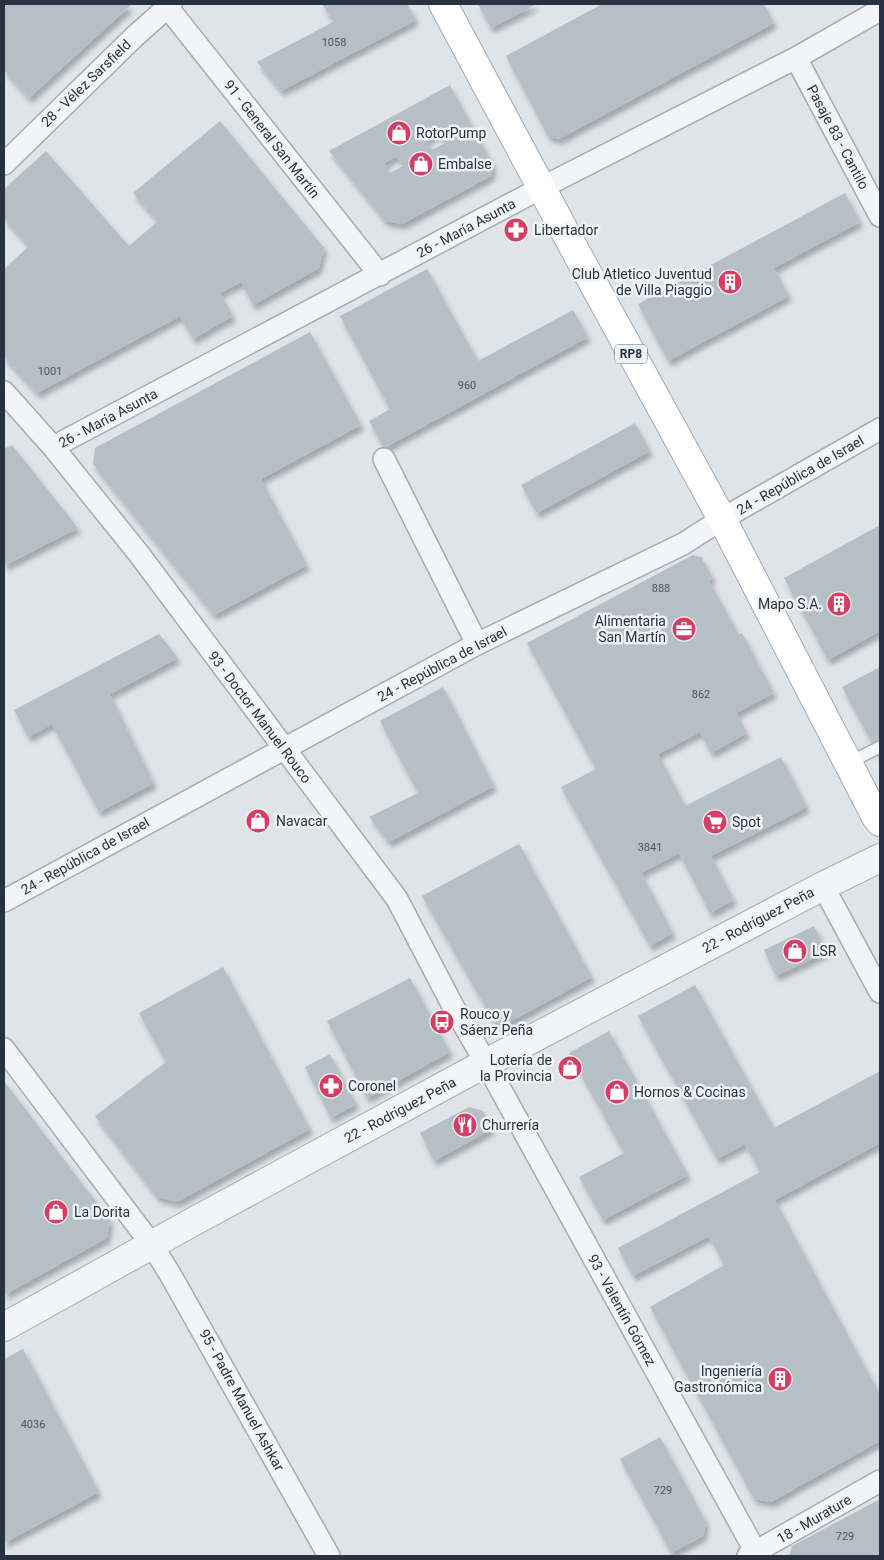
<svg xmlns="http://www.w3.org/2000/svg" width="884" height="1560" viewBox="0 0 884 1560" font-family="Roboto,sans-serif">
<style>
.building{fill:#b6bec6;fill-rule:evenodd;filter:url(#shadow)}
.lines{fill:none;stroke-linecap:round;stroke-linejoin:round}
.service-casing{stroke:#a4abb3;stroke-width:14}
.minor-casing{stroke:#a4abb3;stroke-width:24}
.tertiary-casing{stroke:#a4abb3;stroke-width:30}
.primary-casing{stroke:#9eaab5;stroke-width:30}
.service{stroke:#f2f4f7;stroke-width:11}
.minor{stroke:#f2f4f7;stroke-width:21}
.tertiary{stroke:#f2f4f7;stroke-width:28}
.primary{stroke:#fff;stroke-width:28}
.labels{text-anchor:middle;stroke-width:5;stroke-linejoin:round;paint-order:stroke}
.number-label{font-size:11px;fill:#4b5662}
.shield{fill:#eff3f6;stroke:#636d77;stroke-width:1}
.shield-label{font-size:12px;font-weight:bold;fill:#273341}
.street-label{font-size:14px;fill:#273341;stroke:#eff3f6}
.poi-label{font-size:14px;fill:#273341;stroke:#eff3f6;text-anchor:start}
</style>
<defs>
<filter id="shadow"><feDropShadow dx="3" dy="5.5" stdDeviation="2.5" flood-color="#0004"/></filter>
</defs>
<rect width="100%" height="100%" fill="#dfe4e9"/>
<!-- building -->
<path class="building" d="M 4,4 L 128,4 L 130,6 L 29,98 L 4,70 Z
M 322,4 L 407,4 L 416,20 L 281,91 L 257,62 L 333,22 Z
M 478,4 L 537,4 L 491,28 Z
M 602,4 L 764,4 L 774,23 L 559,139 L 548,136 L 506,56 Z
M 450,85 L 493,165 L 491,176 L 402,224 L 385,221 L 329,151 ZM 439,133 L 445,143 L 432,150 L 426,140 ZM 397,156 L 403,166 L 390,173 L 384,163 Z
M 220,121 L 324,248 L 319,268 L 253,305 L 241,282 L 220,293 L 233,316 L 193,339 L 180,316 L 37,393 L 4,357 L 4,269 L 29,246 L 4,218 L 4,189 L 46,151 L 129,246 L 158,221 L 133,193 Z
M 845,193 L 860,222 L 774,268 L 789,296 L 668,361 L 638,304 Z
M 427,269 L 478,361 L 573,310 L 588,337 L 384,448 L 369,421 L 390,409 L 340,316 Z
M 310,332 L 361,425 L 261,479 L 307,565 L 214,615 L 93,464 L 95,448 Z
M 635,423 L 650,451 L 537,513 L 521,485 Z
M 12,445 L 78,528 L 4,566 L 4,449 Z
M 880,525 L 880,631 L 828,660 L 784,578 Z
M 693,555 L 701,557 L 713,578 L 709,581 L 739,635 L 742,633 L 774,693 L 736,713 L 747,733 L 711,753 L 700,732 L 658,754 L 685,806 L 781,757 L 807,807 L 711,856 L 734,900 L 710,913 L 679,853 L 641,873 L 673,933 L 650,946 L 561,787 L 596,769 L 527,643 Z
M 159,634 L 178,658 L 110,694 L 154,783 L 99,812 L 52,724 L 28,737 L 14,710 Z
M 880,667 L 880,758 L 842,687 Z
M 443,687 L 494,786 L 389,842 L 369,817 L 418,793 L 380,721 Z
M 519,844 L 592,977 L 504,1025 L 494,1022 L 422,896 Z
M 814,926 L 826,952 L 776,976 L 764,950 Z
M 223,967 L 310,1129 L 177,1202 L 157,1197 L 95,1116 L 166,1062 L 139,1013 Z
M 410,978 L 450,1052 L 367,1098 L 327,1021 Z
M 695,985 L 774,1128 L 880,1071 L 880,1143 L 775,1200 L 880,1395 L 880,1441 L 771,1502 L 754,1499 L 650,1307 L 724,1265 L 709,1236 L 633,1276 L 618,1248 L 760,1172 L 745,1144 L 717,1159 L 638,1016 Z
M 609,1031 L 688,1175 L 603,1220 L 579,1177 L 624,1153 L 569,1053 Z
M 330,1054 L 356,1104 L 331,1118 L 305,1067 Z
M 4,1081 L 110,1220 L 107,1238 L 4,1295 Z
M 469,1107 L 483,1111 L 492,1129 L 434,1161 L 420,1133 Z
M 23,1349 L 99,1492 L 4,1543 L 4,1359 Z
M 660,1437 L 706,1522 L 703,1536 L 671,1553 L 620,1459 Z
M 880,1499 L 880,1556 L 789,1556 L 792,1546 Z"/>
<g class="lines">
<defs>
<path id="service" d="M 848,763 L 880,747"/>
<path id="minor" d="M 165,4 L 380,275
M 796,58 L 880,216
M 4,164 L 133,38 L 171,4
M 4,392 L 53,447 L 139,554 L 397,899 L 454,1008 L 486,1063 L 758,1556
M 53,447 L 541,188 L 796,58 L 880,10
M 384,459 L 477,644
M 823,886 L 880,992
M 4,901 L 477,644 L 683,544 L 722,519 L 880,429
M 4,1049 L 152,1245 L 170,1274 L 329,1556
M 748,1556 L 880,1481"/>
<path id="tertiary" d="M 4,1327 L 189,1224 L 486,1063 L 823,886 L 880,858"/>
<path id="primary" d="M 443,4 L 570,241 L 722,519 L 876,817 L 880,822"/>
</defs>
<!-- service casing -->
<use href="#service" class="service-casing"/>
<!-- minor casing -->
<use href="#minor" class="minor-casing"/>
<!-- tertiary casing -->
<use href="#tertiary" class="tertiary-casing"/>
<!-- primary casing -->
<use href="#primary" class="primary-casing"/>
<!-- service -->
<use href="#service" class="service"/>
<!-- minor -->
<use href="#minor" class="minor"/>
<!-- tertiary -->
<use href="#tertiary" class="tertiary"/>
<!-- primary -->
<use href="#primary" class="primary"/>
</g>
<!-- icons -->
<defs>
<symbol id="shop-disc" viewBox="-11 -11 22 22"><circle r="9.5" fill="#d53d63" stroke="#eff3f6"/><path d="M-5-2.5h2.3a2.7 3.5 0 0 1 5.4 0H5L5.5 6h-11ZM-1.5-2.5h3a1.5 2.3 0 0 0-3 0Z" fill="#fff"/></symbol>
<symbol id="pharmacy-disc" viewBox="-11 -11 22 22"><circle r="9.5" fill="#d53d63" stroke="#eff3f6"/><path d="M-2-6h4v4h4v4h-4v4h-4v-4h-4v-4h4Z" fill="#fff"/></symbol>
<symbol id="building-disc" viewBox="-11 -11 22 22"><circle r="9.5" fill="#d53d63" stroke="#eff3f6"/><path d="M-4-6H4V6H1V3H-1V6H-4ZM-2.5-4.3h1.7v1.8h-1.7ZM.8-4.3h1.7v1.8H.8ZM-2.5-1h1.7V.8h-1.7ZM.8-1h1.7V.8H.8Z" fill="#fff"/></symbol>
<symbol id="office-disc" viewBox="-11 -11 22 22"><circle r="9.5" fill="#d53d63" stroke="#eff3f6"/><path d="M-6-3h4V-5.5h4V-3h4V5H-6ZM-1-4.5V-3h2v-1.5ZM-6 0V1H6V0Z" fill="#fff"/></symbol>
<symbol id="supermarket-disc" viewBox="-11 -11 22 22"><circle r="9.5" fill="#d53d63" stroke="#eff3f6"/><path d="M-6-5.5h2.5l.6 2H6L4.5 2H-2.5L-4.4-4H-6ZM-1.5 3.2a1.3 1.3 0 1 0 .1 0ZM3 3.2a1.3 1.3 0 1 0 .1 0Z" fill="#fff"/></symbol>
<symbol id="bus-disc" viewBox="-11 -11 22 22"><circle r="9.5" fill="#d53d63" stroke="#eff3f6"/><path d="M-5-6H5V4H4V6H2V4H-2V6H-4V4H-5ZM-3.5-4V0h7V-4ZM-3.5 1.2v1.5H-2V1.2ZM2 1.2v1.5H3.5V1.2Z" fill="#fff"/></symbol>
<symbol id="restaurant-disc" viewBox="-11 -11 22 22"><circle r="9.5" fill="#d53d63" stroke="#eff3f6"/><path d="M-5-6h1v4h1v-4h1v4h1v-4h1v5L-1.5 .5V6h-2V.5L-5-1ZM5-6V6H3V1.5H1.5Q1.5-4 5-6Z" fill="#fff"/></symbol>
</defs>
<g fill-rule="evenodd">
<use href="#shop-disc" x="385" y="119" width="28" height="28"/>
<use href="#shop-disc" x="407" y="150" width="28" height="28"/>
<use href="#pharmacy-disc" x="502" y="216" width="28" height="28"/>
<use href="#building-disc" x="716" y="268" width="28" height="28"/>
<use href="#building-disc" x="825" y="590" width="28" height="28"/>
<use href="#office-disc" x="670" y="615" width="28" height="28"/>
<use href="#shop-disc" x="244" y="807" width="28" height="28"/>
<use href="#supermarket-disc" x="701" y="808" width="28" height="28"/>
<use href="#shop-disc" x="781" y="937" width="28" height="28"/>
<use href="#bus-disc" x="428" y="1008" width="28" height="28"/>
<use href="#shop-disc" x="556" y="1054" width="28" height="28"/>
<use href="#pharmacy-disc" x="317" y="1072" width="28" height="28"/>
<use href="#shop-disc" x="603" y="1078" width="28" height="28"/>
<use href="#restaurant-disc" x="451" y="1111" width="28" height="28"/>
<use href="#shop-disc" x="42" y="1198" width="28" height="28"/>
<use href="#building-disc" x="766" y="1365" width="28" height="28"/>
</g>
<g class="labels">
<!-- number labels -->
<g class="number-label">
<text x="334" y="46">1058</text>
<text x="50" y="375">1001</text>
<text x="467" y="389">960</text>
<text x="661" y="592">888</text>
<text x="701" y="698">862</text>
<text x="650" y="851">3841</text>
<text x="33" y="1428">4036</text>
<text x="663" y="1494">729</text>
<text x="845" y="1540">729</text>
</g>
<!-- shield labels -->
<rect class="shield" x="615" y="344.5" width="32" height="19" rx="4"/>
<g class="shield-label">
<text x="631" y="358">RP8</text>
</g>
<!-- street labels -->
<g class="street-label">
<text transform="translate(86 83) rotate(-44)" y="5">28 - Vélez Sarsfield</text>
<text transform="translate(838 137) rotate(62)" y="5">Pasaje 83 - Cantilo</text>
<text transform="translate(272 139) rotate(52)" y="5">91 - General San Martín</text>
<text transform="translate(466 228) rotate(-28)" y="5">26 - María Asunta</text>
<text transform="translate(108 418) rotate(-28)" y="5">26 - María Asunta</text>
<text transform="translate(800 475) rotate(-30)" y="5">24 - República de Israel</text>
<text transform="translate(442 664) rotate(-28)" y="5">24 - República de Israel</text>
<text transform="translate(260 717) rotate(53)" y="5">93 - Doctor Manuel Rouco</text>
<text transform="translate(85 856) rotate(-29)" y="5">24 - República de Israel</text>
<text transform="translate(758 920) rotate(-28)" y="5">22 - Rodríguez Peña</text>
<text transform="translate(400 1110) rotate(-28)" y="5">22 - Rodríguez Peña</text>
<text transform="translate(622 1310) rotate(61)" y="5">93 - Valentín Gómez</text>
<text transform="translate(242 1400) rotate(61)" y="5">95 - Padre Manuel Ashkar</text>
<text transform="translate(814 1519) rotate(-30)" y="5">18 - Murature</text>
</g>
<!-- poi labels -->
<g class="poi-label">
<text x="416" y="138">RotorPump</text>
<text x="438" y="169">Embalse</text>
<text x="534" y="235">Libertador</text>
<text x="712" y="279" text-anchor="end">Club Atletico Juventud<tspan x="712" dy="16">de Villa Piaggio</tspan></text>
<text x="822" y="609" text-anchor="end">Mapo S.A.</text>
<text x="666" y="626" text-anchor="end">Alimentaria<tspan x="666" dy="16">San Martín</tspan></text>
<text x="276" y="826">Navacar</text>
<text x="732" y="827">Spot</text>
<text x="812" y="956">LSR</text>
<text x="460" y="1019">Rouco y<tspan x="460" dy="16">Sáenz Peña</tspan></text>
<text x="552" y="1065" text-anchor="end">Lotería de<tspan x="552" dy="16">la Provincia</tspan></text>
<text x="348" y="1091">Coronel</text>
<text x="634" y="1097">Hornos &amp; Cocinas</text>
<text x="482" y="1130">Churrería</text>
<text x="74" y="1217">La Dorita</text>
<text x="762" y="1376" text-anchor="end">Ingeniería<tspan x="762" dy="16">Gastronómica</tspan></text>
</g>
</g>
<!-- border -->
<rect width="884" height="1560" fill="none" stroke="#273341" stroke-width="10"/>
</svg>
